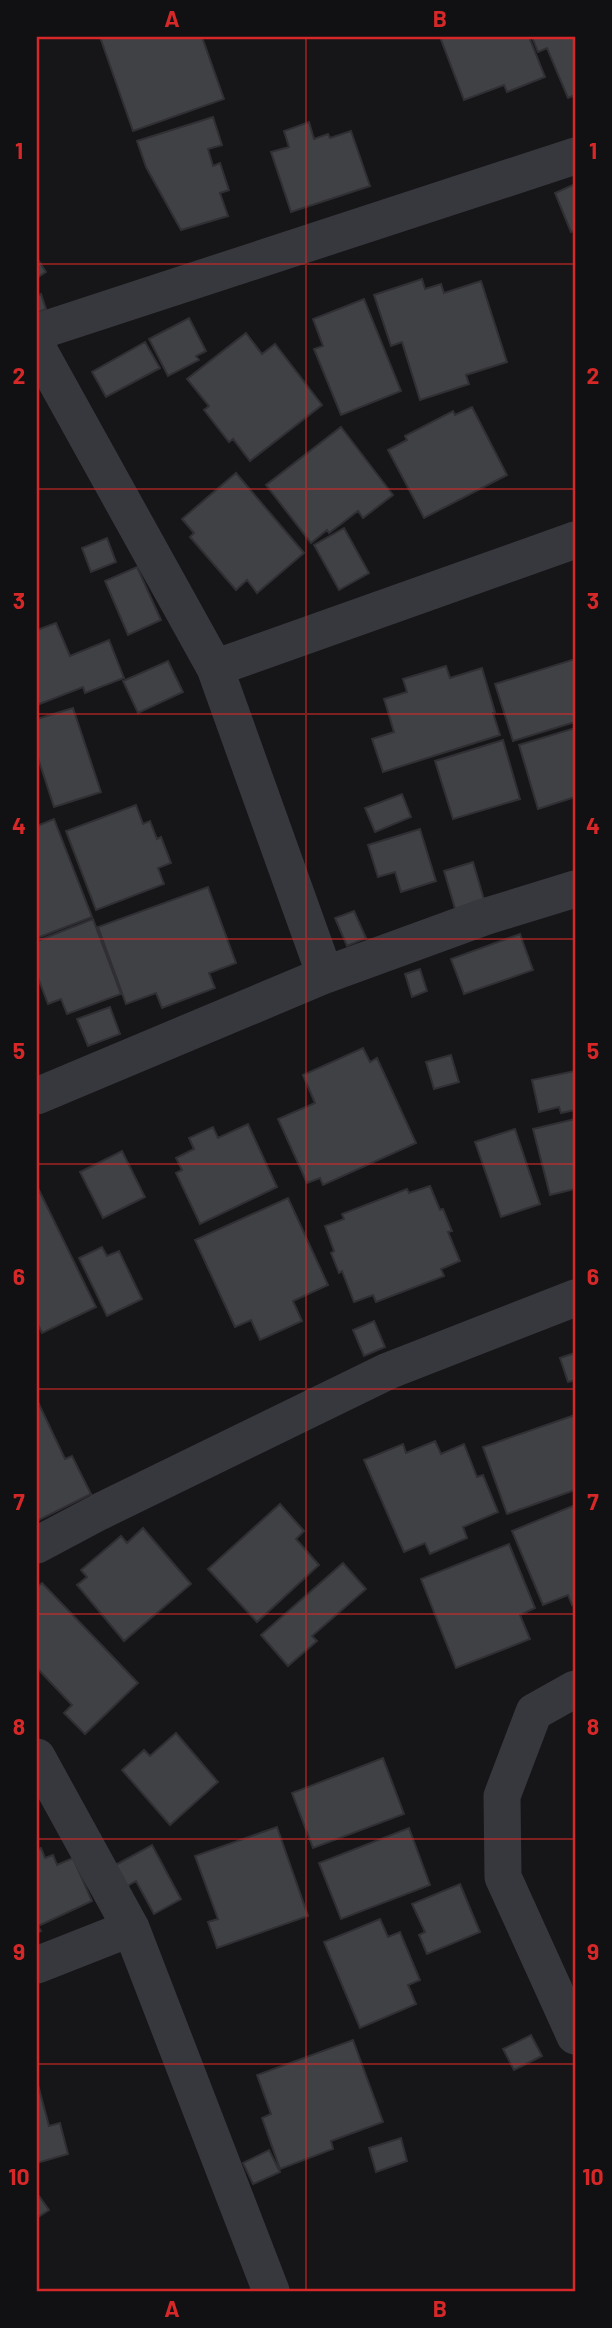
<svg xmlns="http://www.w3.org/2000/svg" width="612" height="2328" viewBox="0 0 612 2328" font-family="Barlow,sans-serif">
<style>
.building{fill:#404145;stroke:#303034;stroke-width:2}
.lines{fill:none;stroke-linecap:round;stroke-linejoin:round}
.street{stroke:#37383d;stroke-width:37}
.grid{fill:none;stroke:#d62828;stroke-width:2;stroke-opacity:0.55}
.neatline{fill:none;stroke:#d62828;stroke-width:2.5}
.grid-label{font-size:23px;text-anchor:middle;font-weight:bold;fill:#d62828}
</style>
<rect width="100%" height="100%" fill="#161618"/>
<!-- building -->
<path class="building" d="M 100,37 L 202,37 L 224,99 L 133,131 Z
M 440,37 L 529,37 L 545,77 L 507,92 L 504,85 L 464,100 Z
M 532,37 L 575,37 L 575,95 L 568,98 L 547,48 L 538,52 Z
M 213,117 L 222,145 L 208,149 L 213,166 L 220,163 L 229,190 L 220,193 L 228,216 L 181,230 L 146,167 L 137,141 Z
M 309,122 L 314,139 L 328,134 L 330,138 L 351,131 L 370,186 L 291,212 L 271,152 L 289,147 L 284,131 Z
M 575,184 L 575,230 L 571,232 L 555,193 Z
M 37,258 L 46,272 L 37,278 Z
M 422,279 L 425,289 L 441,284 L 444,293 L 481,281 L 507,362 L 466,375 L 469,384 L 420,400 L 402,342 L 391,346 L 374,295 Z
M 41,294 L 46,309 L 37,313 L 37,296 Z
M 364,299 L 401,391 L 341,415 L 314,349 L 323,346 L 313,319 Z
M 189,318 L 206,351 L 196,356 L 199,360 L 168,376 L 149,339 Z
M 246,333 L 262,354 L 275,344 L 322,405 L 250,461 L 233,439 L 229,442 L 204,410 L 209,406 L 187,379 Z
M 145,342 L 160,368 L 106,397 L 92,372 Z
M 472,407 L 507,475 L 424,518 L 388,450 L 407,440 L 405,436 L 453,411 L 455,415 Z
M 341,427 L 393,495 L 363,518 L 358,511 L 329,533 L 327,530 L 311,543 L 266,485 Z
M 236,473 L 304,553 L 257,593 L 247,580 L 236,590 L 190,537 L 194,533 L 182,519 Z
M 344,528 L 369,573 L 339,590 L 314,545 Z
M 107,538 L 116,562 L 91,572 L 82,548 Z
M 137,567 L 161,620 L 128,635 L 105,581 Z
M 56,623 L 70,656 L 109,640 L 124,678 L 85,693 L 83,687 L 37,705 L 37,630 Z
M 575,659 L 575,722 L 513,741 L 495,684 Z
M 168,661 L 183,692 L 138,713 L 123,681 Z
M 446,666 L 450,678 L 482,668 L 495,712 L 493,713 L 500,735 L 383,772 L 372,739 L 394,732 L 384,699 L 407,692 L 403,679 Z
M 73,708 L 101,792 L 54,807 L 37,755 L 37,719 Z
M 575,728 L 575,797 L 538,809 L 519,745 Z
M 503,740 L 520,799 L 453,819 L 435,761 Z
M 402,794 L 411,817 L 375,832 L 365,808 Z
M 136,805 L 143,824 L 150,821 L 157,839 L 161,837 L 171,863 L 158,868 L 164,884 L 96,910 L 66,831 Z
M 54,819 L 92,917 L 37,938 L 37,826 Z
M 420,829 L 436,881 L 401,892 L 395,872 L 378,877 L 368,845 Z
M 473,862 L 485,903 L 456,912 L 444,871 Z
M 208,887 L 236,963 L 209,973 L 215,988 L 162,1008 L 156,993 L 126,1004 L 98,927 Z
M 354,911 L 366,938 L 347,946 L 335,918 Z
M 93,919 L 121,994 L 67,1014 L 61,999 L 48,1004 L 37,975 L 37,941 Z
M 520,934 L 533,970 L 464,994 L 451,959 Z
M 420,969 L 427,991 L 412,997 L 405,974 Z
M 110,1007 L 120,1034 L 88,1046 L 77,1019 Z
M 363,1048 L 370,1062 L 377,1058 L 416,1143 L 323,1185 L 320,1178 L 307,1183 L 278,1119 L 315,1103 L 303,1075 Z
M 451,1055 L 459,1082 L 434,1089 L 426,1062 Z
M 575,1071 L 575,1110 L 561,1113 L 559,1107 L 539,1112 L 532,1080 Z
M 575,1119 L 575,1189 L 550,1195 L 533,1129 Z
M 248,1124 L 277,1187 L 200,1224 L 176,1173 L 182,1170 L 176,1158 L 194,1149 L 189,1138 L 213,1127 L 218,1138 Z
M 515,1129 L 540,1204 L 501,1217 L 475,1142 Z
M 122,1151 L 145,1197 L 103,1218 L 80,1172 Z
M 37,1186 L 96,1307 L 42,1333 L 37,1322 Z
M 430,1186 L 440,1210 L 443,1209 L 452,1231 L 448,1232 L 460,1261 L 441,1269 L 444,1276 L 376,1302 L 373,1295 L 354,1302 L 342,1271 L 339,1273 L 331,1253 L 334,1251 L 325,1226 L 344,1219 L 342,1214 L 407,1189 L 409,1193 Z
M 288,1198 L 328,1285 L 293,1301 L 302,1321 L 260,1340 L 251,1320 L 235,1327 L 195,1240 Z
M 102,1247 L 107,1256 L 119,1251 L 142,1299 L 107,1316 L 79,1258 Z
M 374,1321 L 385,1347 L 364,1356 L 353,1330 Z
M 575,1353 L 575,1380 L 568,1382 L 560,1358 Z
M 37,1400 L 65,1459 L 72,1456 L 91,1494 L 37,1521 Z
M 575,1415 L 575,1490 L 507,1514 L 483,1447 Z
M 435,1441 L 441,1454 L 464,1444 L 477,1477 L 483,1475 L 498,1512 L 463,1527 L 467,1538 L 430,1554 L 425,1543 L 404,1552 L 364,1460 L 403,1444 L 406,1453 Z
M 280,1504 L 304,1531 L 296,1539 L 319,1565 L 257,1622 L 208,1569 Z
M 575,1505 L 575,1604 L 572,1605 L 568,1595 L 543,1605 L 512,1531 Z
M 143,1528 L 191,1584 L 124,1641 L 77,1585 L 87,1577 L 81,1570 L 121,1536 L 127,1543 Z
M 509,1544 L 535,1608 L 520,1615 L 530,1639 L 456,1668 L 421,1579 Z
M 343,1563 L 366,1589 L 312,1636 L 317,1641 L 288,1666 L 261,1635 Z
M 42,1583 L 138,1683 L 85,1734 L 64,1713 L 72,1705 L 37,1668 L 37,1587 Z
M 176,1733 L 218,1782 L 170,1825 L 122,1770 L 144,1750 L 150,1756 Z
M 383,1758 L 404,1814 L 313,1848 L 292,1793 Z
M 277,1827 L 308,1916 L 217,1948 L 208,1922 L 218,1919 L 195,1856 Z
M 409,1828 L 430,1885 L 341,1919 L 319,1863 Z
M 152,1845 L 181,1899 L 154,1914 L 136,1881 L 122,1889 L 110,1868 Z
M 41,1848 L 45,1858 L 53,1855 L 57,1865 L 73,1858 L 92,1901 L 38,1926 L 41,1931 L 37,1933 L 37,1850 Z
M 460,1884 L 480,1932 L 427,1954 L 419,1935 L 425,1932 L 412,1904 Z
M 380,1919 L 388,1937 L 400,1932 L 420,1980 L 408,1985 L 416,2004 L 360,2028 L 324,1942 Z
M 531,2035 L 542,2056 L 514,2070 L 503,2049 Z
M 353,2040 L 383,2122 L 331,2141 L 333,2149 L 280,2169 L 262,2118 L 271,2114 L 257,2075 Z
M 37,2081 L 49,2126 L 60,2123 L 68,2154 L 37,2163 Z
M 401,2138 L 407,2161 L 376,2172 L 369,2148 Z
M 269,2150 L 280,2172 L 253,2184 L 243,2163 Z
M 37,2193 L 49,2210 L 37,2218 Z"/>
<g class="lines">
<!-- street -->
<path class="street" d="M 37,332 L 575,156
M 37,347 L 215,668 L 325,975
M 215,668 L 575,540
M 37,1096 L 325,975 L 484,917 L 575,889
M 37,1545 L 99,1512 L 388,1371 L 575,1298
M 575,1689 L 534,1712 L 502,1796 L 503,1877 L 575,2036
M 37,1757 L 131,1928 L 271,2291
M 37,1965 L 131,1928"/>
</g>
<!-- grid -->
<path class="grid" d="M 306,37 L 306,2291M 37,264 L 575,264M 37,489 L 575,489M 37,714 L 575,714M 37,939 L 575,939M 37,1164 L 575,1164M 37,1389 L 575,1389M 37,1614 L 575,1614M 37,1839 L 575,1839M 37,2064 L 575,2064"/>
<!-- border -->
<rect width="612" height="2328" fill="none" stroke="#111113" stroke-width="77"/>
<rect x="38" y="38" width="536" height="2252" class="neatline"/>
<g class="grid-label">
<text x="172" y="27">A</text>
<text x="440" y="27">B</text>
<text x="19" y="159">1</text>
<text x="593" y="159">1</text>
<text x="19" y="384">2</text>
<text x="593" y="384">2</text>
<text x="19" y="609">3</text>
<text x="593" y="609">3</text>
<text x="19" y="834">4</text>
<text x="593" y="834">4</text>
<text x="19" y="1059">5</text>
<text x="593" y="1059">5</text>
<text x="19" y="1285">6</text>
<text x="593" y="1285">6</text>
<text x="19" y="1510">7</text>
<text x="593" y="1510">7</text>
<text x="19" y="1735">8</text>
<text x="593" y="1735">8</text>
<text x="19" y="1960">9</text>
<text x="593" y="1960">9</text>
<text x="19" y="2185">10</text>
<text x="593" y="2185">10</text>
<text x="172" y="2317">A</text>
<text x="440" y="2317">B</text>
</g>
</svg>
